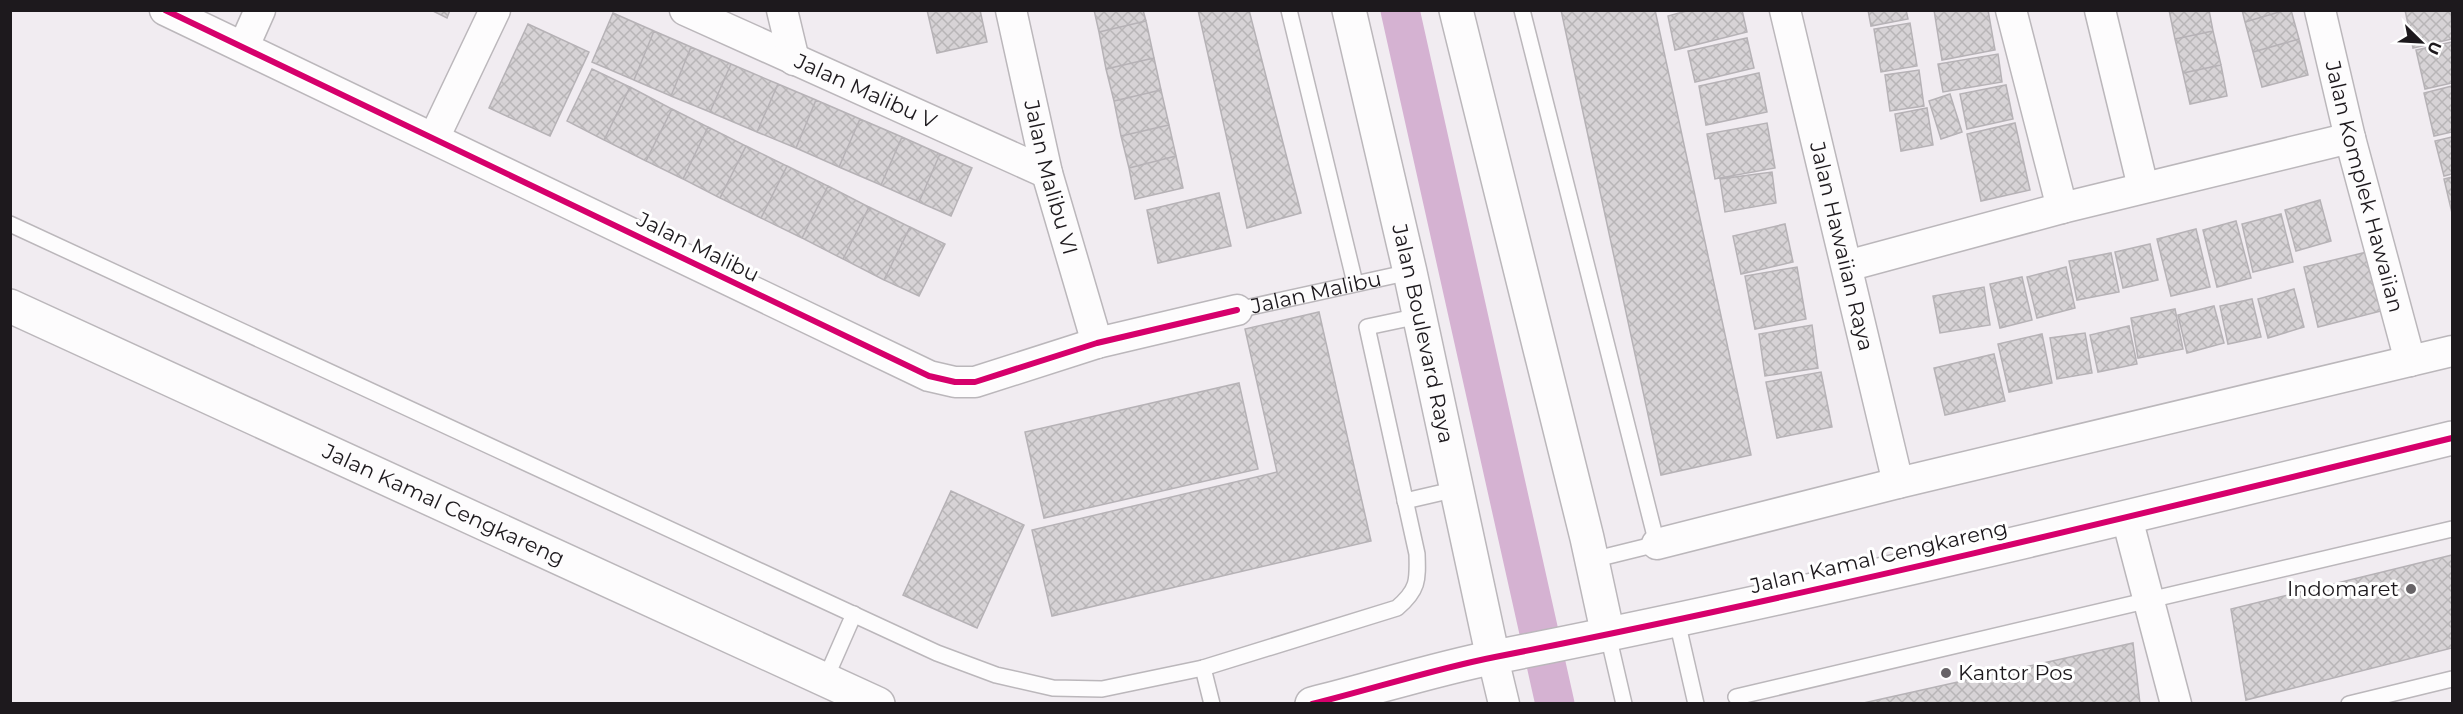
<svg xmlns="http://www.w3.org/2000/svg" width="2463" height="714" viewBox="0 0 2463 714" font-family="Montserrat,sans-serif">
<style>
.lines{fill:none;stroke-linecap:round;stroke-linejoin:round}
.canal{stroke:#d5b2d2;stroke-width:39}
.building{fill:url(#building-cross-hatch);stroke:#b6b2b6;stroke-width:1.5}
.lane-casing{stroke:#bbb7bb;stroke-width:18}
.street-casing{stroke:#bbb7bb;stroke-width:33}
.secondary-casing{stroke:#bbb7bb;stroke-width:36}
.lane{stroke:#fdfcfd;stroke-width:15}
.street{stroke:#fdfcfd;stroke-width:30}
.secondary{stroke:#fdfcfd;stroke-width:33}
.cycleway-casing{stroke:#fff;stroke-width:10}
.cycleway{stroke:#d6006c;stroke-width:6}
.poi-dot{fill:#676367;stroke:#fff;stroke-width:2}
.labels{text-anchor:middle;stroke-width:6;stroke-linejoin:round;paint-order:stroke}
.street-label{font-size:21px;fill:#1d191d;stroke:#fff}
.poi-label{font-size:21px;fill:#1d191d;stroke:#fff;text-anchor:end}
</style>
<defs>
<pattern id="building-cross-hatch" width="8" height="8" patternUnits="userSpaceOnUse" patternTransform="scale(1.5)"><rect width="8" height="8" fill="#d7d3d6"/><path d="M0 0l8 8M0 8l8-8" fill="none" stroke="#b8b5b7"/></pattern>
</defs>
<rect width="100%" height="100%" fill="#f1ecf1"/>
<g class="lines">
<!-- canal -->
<path class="canal" d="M 1400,10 L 1555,704"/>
</g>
<!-- building -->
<path class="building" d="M 431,10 L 450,10 L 447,18 Z
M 927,10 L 980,10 L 987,42 L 937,53 Z
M 1094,10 L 1143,10 L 1146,21 L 1099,32 Z
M 1198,10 L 1249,10 L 1301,213 L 1247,228 Z
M 1561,10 L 1655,10 L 1751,455 L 1661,475 Z
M 1690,10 L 1742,10 L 1747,32 L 1675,50 L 1668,16 Z
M 1868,10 L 1906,10 L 1908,19 L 1871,26 Z
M 1934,10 L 1988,10 L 1995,50 L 1942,60 Z
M 2169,10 L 2209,10 L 2213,31 L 2175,39 Z
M 2242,10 L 2286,10 L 2245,22 Z
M 2286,10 L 2291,10 L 2299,39 L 2253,52 L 2245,22 Z
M 2405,10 L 2451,10 L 2452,39 L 2413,48 Z
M 613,13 L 654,31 L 634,80 L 592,62 Z
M 1146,21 L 1154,58 L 1106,69 L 1099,32 Z
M 1910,23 L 1917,66 L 1881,72 L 1874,29 Z
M 528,24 L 589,52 L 550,136 L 489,108 Z
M 654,31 L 691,47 L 671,96 L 634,80 Z
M 2213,31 L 2221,65 L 2183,73 L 2175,39 Z
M 1747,38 L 1754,68 L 1695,82 L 1688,51 Z
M 2299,39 L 2308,75 L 2262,87 L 2253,52 Z
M 2452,42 L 2452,83 L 2425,89 L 2416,50 Z
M 691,47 L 731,64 L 710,112 L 671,96 Z
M 1998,54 L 2002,82 L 1943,92 L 1938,64 Z
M 1154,58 L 1161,90 L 1114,101 L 1106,69 Z
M 731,64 L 778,84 L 757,132 L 710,112 Z
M 2221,65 L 2227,96 L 2190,104 L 2183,73 Z
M 592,69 L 630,87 L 604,140 L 567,121 Z
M 1919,70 L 1924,106 L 1890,111 L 1885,75 Z
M 1759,73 L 1767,112 L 1706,125 L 1699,86 Z
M 778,84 L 816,100 L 796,148 L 757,132 Z
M 2006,85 L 2013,119 L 1967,129 L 1960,94 Z
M 2452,86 L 2452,132 L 2434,136 L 2424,93 Z
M 630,87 L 672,109 L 646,161 L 604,140 Z
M 1161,90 L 1169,125 L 1121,136 L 1114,101 Z
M 1950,94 L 1962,132 L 1941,139 L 1929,101 Z
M 816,100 L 860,119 L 839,167 L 796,148 Z
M 1927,108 L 1933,145 L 1901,151 L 1895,114 Z
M 672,109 L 708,127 L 683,179 L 646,161 Z
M 860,119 L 902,137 L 881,185 L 839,167 Z
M 1767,123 L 1775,168 L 1715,179 L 1707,134 Z
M 2015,123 L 2030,190 L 1981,201 L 1967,134 Z
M 1169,125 L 1176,156 L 1129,168 L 1121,136 Z
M 708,127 L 746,146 L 720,198 L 683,179 Z
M 902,137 L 940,154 L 919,202 L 881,185 Z
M 2452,137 L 2452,174 L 2444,176 L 2435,141 Z
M 746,146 L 787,166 L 761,218 L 720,198 Z
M 940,154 L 972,168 L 951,216 L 919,202 Z
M 1176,156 L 1183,188 L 1135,199 L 1129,168 Z
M 787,166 L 828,186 L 802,238 L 761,218 Z
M 1772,172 L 1776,203 L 1725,212 L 1720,179 Z
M 2452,177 L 2452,213 L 2444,179 Z
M 828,186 L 869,207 L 843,259 L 802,238 Z
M 1219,193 L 1231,246 L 1158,263 L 1147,210 Z
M 2320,200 L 2331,241 L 2296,251 L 2285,210 Z
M 869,207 L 910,227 L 884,280 L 843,259 Z
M 2281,214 L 2293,262 L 2253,272 L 2242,224 Z
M 2236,221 L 2251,278 L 2217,287 L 2203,230 Z
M 1785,224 L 1793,262 L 1741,274 L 1733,236 Z
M 910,227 L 945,244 L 919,296 L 884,280 Z
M 2196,229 L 2210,287 L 2171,296 L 2157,239 Z
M 2150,244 L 2158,280 L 2123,288 L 2115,252 Z
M 2367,252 L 2381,311 L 2318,327 L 2304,267 Z
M 2111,253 L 2119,292 L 2077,300 L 2069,261 Z
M 1797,267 L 1806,319 L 1755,329 L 1745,276 Z
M 2066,267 L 2075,308 L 2037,318 L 2027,277 Z
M 2022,277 L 2032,320 L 2000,328 L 1990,284 Z
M 1984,287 L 1990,325 L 1940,333 L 1933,296 Z
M 2294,289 L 2304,327 L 2268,338 L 2258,299 Z
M 2252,299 L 2261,337 L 2228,344 L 2220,306 Z
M 2214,306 L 2224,343 L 2187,353 L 2178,315 Z
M 2175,309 L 2183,349 L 2138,358 L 2131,318 Z
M 1319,312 L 1371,541 L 1052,616 L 1032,530 L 1277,472 L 1245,329 Z
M 1812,325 L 1818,368 L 1765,376 L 1759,334 Z
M 2129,326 L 2137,364 L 2098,372 L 2090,335 Z
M 2085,333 L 2092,373 L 2057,379 L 2050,338 Z
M 2042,334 L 2052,383 L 2009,392 L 1998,344 Z
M 1994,354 L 2005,401 L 1945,415 L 1934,368 Z
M 1821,372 L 1832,427 L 1777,438 L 1766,382 Z
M 1239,383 L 1258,469 L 1044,518 L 1025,432 Z
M 951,491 L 1024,525 L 977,628 L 903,595 Z
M 2452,555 L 2452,648 L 2246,700 L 2231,609 Z
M 2133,643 L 2140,704 L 1859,704 Z"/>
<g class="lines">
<defs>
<g id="lane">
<path d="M 1289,10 L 1355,283"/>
<path d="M 1522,10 L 1657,544 L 1592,560"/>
<path d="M 10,224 L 937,653 L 996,675 L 1053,688 L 1102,689 L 1203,668 L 1397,608 C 1418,590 1418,581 1417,554 L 1367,327 L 1419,316"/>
<path id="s1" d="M 1237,310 L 1410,272"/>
<path d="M 1405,501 L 1457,489"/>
<path d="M 1677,621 L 1696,704"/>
<path d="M 1608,635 L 1624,704"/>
<path d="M 1203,668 L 1212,704"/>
<path d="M 825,680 L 854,614"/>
<path d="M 1736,697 L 2452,529"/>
<path d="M 2349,704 L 2452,679"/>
</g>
<g id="street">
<path d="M 165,10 L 929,376 L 955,382 L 975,382 L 1097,343 L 1237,310"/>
<path id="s2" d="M 685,10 L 1047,173"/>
<path d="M 782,10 L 794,60"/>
<path id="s3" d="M 1011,10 L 1047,173 L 1097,343"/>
<path id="s4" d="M 1785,10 L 1898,483"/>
<path d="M 2011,10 L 2062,208"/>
<path d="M 2100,10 L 2143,187"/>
<path id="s5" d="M 2320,10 L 2350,138 L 2410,361"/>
<path d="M 244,46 L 260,10"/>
<path d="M 434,138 L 495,10"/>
<path d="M 1847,266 L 2062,208 L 2350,138"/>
<path d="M 2127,518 L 2176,704"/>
<path d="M 1657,544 L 1898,483 L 2452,351"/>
<path d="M 1493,658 L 1504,704"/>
</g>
<g id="secondary">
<path id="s6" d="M 1349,10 L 1410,272 L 1493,658"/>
<path d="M 1456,10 L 1587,538 L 1608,635"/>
<path id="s7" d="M 10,306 L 878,704"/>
<path d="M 1312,704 C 1373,689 1434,669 1495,657 C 1816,594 2134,516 2452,438"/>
</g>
</defs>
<!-- lane casing -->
<use href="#lane" class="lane-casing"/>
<!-- street casing -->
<use href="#street" class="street-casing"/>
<!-- secondary casing -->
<use href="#secondary" class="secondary-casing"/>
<!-- lane -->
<use href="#lane" class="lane"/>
<!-- street -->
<use href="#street" class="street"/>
<!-- secondary -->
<use href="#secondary" class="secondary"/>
<defs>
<path id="cycleway" d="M 165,10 L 929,376 L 955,382 L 975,382 L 1097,343 L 1237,310
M 1312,704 C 1373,689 1434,669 1495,657 C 1816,594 2134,516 2452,438"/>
</defs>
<!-- cycleway casing -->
<use href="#cycleway" class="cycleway-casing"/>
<!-- cycleway -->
<use href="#cycleway" class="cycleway"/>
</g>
<!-- markers -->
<g class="poi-dot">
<circle cx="2411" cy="589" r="6"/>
<circle cx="1946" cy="673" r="6"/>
</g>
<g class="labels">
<!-- street labels -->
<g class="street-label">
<text dy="7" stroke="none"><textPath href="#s2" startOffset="198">Jalan Malibu V</textPath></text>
<text dy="7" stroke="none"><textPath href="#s3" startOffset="172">Jalan Malibu VI</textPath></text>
<text dy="7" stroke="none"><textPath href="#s5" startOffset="182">Jalan Komplek Hawaiian</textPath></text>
<text dy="7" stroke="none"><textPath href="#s4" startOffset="243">Jalan Hawaiian Raya</textPath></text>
<text transform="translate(698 247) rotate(26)" y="7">Jalan Malibu</text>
<text dy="7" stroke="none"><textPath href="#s1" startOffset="81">Jalan Malibu</textPath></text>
<text dy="7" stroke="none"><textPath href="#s6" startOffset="332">Jalan Boulevard Raya</textPath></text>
<text dy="7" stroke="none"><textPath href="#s7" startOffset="477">Jalan Kamal Cengkareng</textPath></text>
<text transform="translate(1879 557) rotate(-13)" y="7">Jalan Kamal Cengkareng</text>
</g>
<!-- poi labels -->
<g class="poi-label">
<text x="2399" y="596">Indomaret</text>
<text x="1958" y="680" text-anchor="start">Kantor Pos</text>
</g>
</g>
<!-- border -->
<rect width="2463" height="714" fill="none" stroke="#1d191d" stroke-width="24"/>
<!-- north arrow -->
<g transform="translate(2421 42) rotate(114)" stroke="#ffffff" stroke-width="4.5" paint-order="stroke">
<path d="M0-4.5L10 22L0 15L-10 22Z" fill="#1d191d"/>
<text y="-9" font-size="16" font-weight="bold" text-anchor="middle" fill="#1d191d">U</text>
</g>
</svg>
